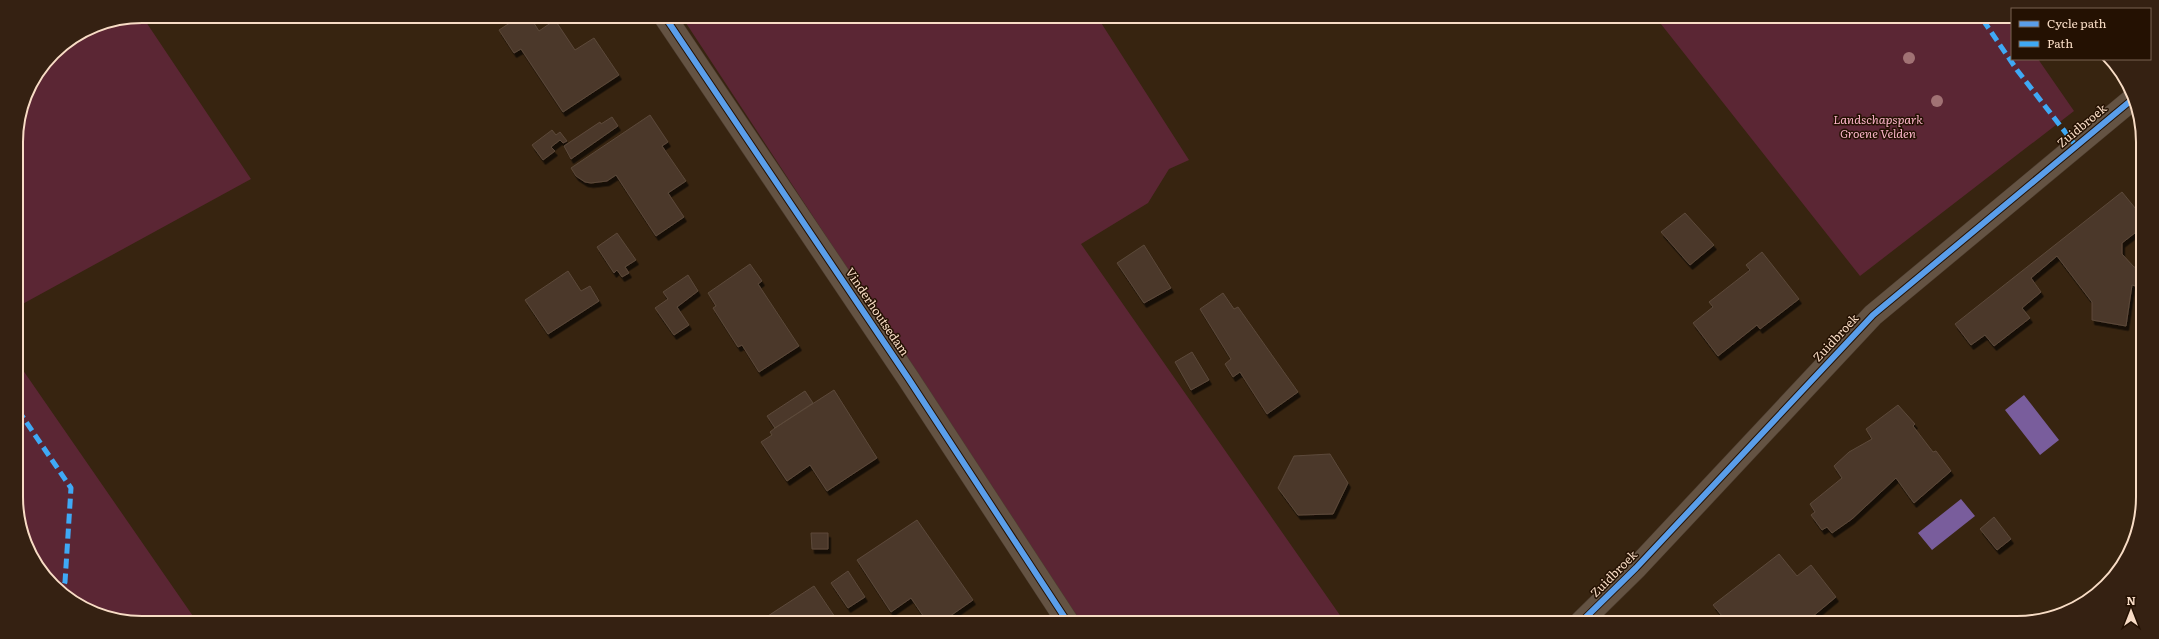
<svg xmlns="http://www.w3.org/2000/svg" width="2159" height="639" viewBox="0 0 2159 639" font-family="Literata,serif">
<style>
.green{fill:#5b2634}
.water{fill:#795d9c}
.building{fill:#4c392b;stroke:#5c493a;filter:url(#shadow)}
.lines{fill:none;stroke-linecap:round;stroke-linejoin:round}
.minor-casing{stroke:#4d3d2f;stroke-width:23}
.minor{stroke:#645343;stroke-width:22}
.quiet{stroke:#3fa9f5;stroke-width:5;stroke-dasharray:10 5;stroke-linecap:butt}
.cycleway-casing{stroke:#241102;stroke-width:8}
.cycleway{stroke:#5a9eea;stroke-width:6}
.tree{fill:#a17274}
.labels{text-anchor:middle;stroke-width:3;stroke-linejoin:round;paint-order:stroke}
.park-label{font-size:12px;font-style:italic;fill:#f8b2c6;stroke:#241102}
.street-label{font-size:12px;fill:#f8dcc5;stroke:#241102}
.rim{fill:none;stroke:#f8dcc5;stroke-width:2}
</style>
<defs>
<filter id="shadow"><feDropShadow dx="2.5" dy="4.5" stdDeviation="0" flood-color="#0009"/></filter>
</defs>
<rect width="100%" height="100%" fill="#372410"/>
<!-- green -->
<path class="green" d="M 142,16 L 155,16 L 146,22 L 251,179 L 17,307 L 16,134 L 26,93 L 53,53 L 94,25 Z
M 682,17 L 1098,18 L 1189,160 L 1169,169 L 1148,203 L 1081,244 L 1344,621 L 1079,621 Z
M 1657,19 L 2012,20 L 2012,59 L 2038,59 L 2074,111 L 1860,276 Z
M 18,363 L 195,619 L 109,619 L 53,586 L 29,553 L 18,522 Z"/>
<!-- water -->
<path class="water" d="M 2024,395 L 2059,440 L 2040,455 L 2005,410 Z
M 1961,499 L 1975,516 L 1932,550 L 1918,533 Z"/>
<!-- building -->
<path class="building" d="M 519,17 L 530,17 L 539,31 L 555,20 L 575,50 L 594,38 L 619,75 L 563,112 L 521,49 L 514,53 L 499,30 Z
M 650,115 L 668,142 L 662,146 L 686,181 L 668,193 L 684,217 L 656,236 L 616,175 L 607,181 L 591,183 L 585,182 L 576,176 L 571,168 Z
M 612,117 L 618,126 L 571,159 L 564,146 L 600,122 L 601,124 Z
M 552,130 L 556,135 L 560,132 L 567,141 L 563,143 L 560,140 L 551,147 L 555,151 L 543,160 L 532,145 Z
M 2122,192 L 2140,214 L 2140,229 L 2122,243 L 2122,254 L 2134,267 L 2140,268 L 2139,287 L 2132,285 L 2126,326 L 2092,320 L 2092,302 L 2057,256 L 2031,278 L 2041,292 L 2022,308 L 2030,318 L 1994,346 L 1985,335 L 1971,345 L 1955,324 Z
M 1685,213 L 1714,245 L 1690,265 L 1661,232 Z
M 617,233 L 636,260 L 625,267 L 629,273 L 622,277 L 617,270 L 614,273 L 597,247 Z
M 1144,245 L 1171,288 L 1144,303 L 1117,263 Z
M 1762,252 L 1799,299 L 1760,329 L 1757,325 L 1718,356 L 1693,323 L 1713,307 L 1709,302 L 1750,270 L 1746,265 Z
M 750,264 L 762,281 L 758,284 L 799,346 L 759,372 L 742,345 L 738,347 L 713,308 L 716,306 L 708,293 Z
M 568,271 L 581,291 L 590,286 L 599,301 L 548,334 L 525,300 Z
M 688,275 L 698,291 L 677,307 L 689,325 L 674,335 L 655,308 L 668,299 L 663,292 Z
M 1223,293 L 1234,309 L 1238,307 L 1298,392 L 1267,414 L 1240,372 L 1233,377 L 1225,364 L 1231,359 L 1200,309 Z
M 1192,352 L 1209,380 L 1191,390 L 1175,362 Z
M 834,390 L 877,458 L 827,491 L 810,465 L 787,481 L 761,442 L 772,435 L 770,432 L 775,428 Z
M 805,391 L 813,403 L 775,428 L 767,416 Z
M 1898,405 L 1915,424 L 1913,426 L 1933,452 L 1936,451 L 1951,471 L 1914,503 L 1896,478 L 1852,519 L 1832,533 L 1827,527 L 1822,530 L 1811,515 L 1815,512 L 1810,504 L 1842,478 L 1834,466 L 1849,452 L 1872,439 L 1866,429 Z
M 1330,454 L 1348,483 L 1333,514 L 1298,515 L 1278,488 L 1294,456 Z
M 1994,517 L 2011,539 L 1997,550 L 1980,529 Z
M 917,520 L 973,600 L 943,621 L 926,620 L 911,598 L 891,612 L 857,560 Z
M 811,533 L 828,533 L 828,549 L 812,549 Z
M 1779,554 L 1797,576 L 1811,565 L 1836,597 L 1806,622 L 1791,622 L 1787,616 L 1778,622 L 1727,622 L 1713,605 Z
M 848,571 L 865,597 L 848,608 L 831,583 Z
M 814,586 L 837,620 L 762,620 L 777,610 Z"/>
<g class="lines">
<defs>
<path id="minor" d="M 665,17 L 908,378 L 1067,621
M 1581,622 L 1636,568 L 1873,315 L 2134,98"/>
</defs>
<!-- minor casing -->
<use href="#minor" class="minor-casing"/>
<!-- minor -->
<use href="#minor" class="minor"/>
<!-- quiet -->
<path class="quiet" d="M 1983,20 L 2017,70 L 2076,146
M 18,410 L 71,488 L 65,582 L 62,591"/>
<defs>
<path id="cycleway" d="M 665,17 L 908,378 L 1067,621
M 1581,622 L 1636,568 L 1873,315 L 2134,98"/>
</defs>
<!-- cycleway casing -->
<use href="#cycleway" class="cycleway-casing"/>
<!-- cycleway -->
<use href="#cycleway" class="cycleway"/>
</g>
<!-- trees -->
<g class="tree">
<circle cx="1909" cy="58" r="6"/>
<circle cx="1937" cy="101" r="6"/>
</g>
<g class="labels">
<!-- park labels -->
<g class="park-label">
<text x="1878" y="124">Landschapspark<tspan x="1878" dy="14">Groene Velden</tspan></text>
</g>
<!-- street labels -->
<g class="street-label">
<text transform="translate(2082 126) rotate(-40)" y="4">Zuidbroek</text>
<text transform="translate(877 312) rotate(56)" y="4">Vinderhoutsedam</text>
<text transform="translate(1836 338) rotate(-47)" y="4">Zuidbroek</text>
<text transform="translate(1614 574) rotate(-45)" y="4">Zuidbroek</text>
</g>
</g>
<!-- crop -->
<path d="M0 0H2159V639H0ZM142 23H2017A119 119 0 0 1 2136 142V497A119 119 0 0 1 2017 616H142A119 119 0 0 1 23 497V142A119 119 0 0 1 142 23Z" fill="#352112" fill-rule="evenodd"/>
<path class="rim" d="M142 23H2017A119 119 0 0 1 2136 142V497A119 119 0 0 1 2017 616H142A119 119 0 0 1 23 497V142A119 119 0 0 1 142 23Z"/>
<!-- legend -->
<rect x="2011" y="8" width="140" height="52" fill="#241102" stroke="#796250"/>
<rect x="2019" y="21" width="20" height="6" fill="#5a9eea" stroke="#796250"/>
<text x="2047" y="28" font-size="12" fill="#f8dcc5">Cycle path</text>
<rect x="2019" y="41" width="20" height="6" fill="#3fa9f5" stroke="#796250"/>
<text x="2047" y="48" font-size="12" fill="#f8dcc5">Path</text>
<!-- north arrow -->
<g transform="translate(2131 611)" stroke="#241102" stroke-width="3" paint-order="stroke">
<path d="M0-3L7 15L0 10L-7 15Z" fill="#f8dcc5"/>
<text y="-6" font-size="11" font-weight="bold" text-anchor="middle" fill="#f8dcc5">N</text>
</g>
</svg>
